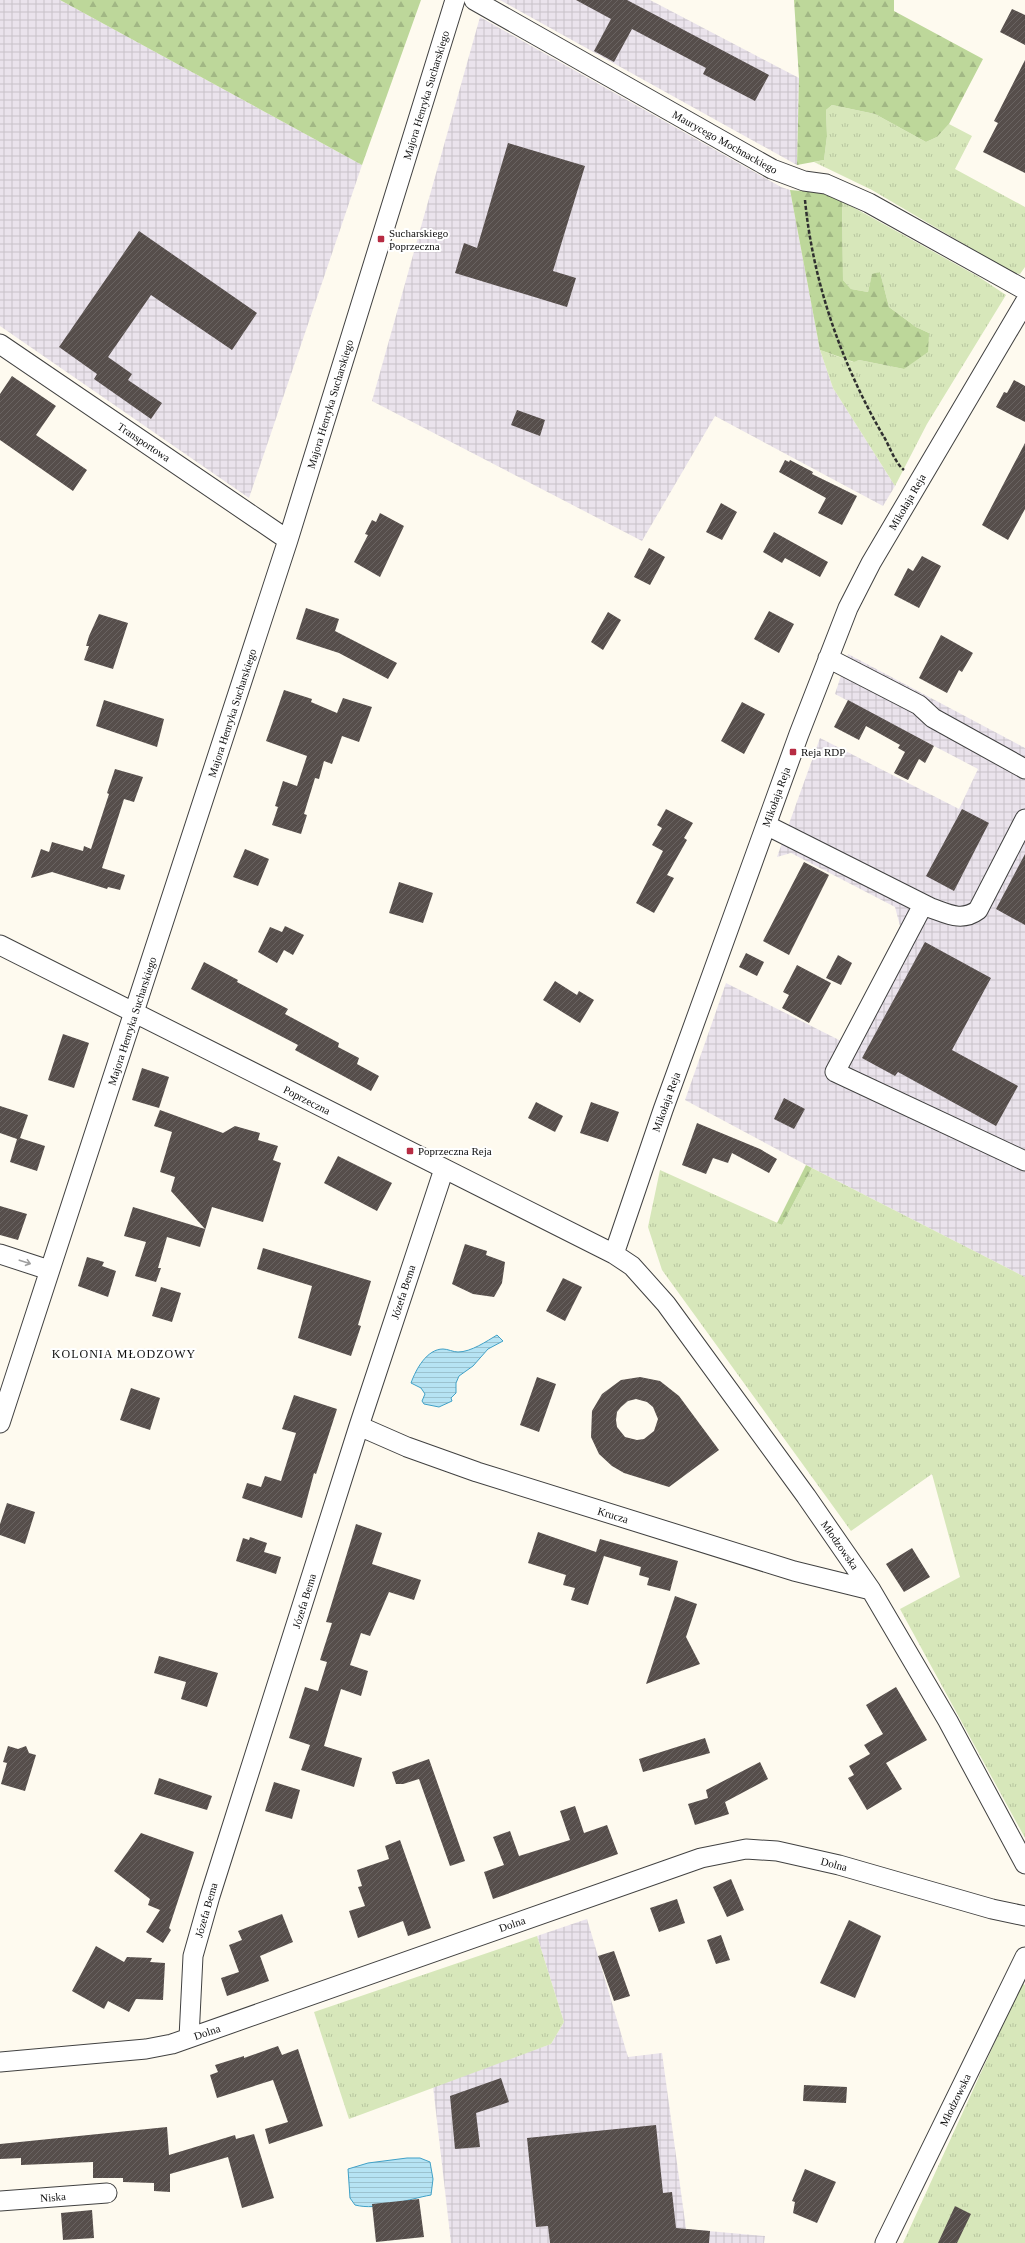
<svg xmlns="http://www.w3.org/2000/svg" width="1025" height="2243" viewBox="0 0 1025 2243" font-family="Georgia,serif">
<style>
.industrial{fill:url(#industrial-grid)}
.grass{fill:url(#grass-tufts)}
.forest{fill:url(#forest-firs)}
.water{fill:url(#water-rules);stroke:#41a1c7}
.building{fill:url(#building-hatch);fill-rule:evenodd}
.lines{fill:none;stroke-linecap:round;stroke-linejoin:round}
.minor-casing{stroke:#414141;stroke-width:21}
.path{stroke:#303030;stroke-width:2.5;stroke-dasharray:4 2;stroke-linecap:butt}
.minor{stroke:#fff;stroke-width:19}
.oneway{stroke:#9f9f9f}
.poi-dot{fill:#b72c43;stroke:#fff;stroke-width:1.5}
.labels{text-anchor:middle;stroke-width:4;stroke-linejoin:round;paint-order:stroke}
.street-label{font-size:11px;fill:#0e0e0e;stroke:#fff}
.poi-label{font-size:11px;fill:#0e0e0e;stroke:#fff;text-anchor:start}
.neighbourhood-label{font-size:12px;letter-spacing:1px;fill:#0e0e0e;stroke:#fff}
</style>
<defs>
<pattern id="industrial-grid" width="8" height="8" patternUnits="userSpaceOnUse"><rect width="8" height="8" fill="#eae3ec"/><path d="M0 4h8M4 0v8" fill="none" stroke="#c8c2c9"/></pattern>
<pattern id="grass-tufts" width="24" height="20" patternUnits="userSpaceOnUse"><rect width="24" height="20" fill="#d7e7ba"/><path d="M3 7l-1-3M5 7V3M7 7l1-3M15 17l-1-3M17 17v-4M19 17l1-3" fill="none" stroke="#b7c59f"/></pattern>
<pattern id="forest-firs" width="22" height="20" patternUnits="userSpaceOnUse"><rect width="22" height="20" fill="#bdd79a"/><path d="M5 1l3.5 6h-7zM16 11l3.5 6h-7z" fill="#a1b784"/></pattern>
<pattern id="water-rules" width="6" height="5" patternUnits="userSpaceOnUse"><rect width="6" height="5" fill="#b6e3f3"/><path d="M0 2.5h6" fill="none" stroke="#9bc2cf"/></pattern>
<pattern id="building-hatch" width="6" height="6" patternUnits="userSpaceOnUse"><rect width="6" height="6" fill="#564e4b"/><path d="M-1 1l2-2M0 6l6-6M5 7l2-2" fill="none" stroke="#696361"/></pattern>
</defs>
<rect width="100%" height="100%" fill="#fefaef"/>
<!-- industrial -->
<path class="industrial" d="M 0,0 L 60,0 L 362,165 L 249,498 L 0,326 Z
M 500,0 L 650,0 L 799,78 L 797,165 Z
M 480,17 L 781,187 L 790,190 L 820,350 L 833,388 L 895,486 L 883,506 L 715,416 L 642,541 L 372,401 Z
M 848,654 L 1025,748 L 1025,1277 L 812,1168 L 685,1100 L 726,983 L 841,1041 L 900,926 L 895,907 L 791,853 L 777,857 L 820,738 L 959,809 L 978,769 L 835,694 Z
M 587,1919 L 628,2057 L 662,2053 L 686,2229 L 765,2236 L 764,2243 L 451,2243 L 433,2086 L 551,2044 L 564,2022 L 537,1936 Z"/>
<!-- grass -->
<path class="grass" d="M 832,105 L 875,114 L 926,142 L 937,137 L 949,124 L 972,136 L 955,169 L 1025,207 L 1025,267 L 1020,274 L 1013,273 L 872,190 L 814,162 L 824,160 L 827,136 L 826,110 Z
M 842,201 L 979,277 L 1006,295 L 927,424 L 895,486 L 833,388 L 820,350 L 853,362 L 859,360 L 904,369 L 929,333 L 916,327 L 889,307 L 880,272 L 872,275 L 868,292 L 851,289 L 843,280 Z
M 812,1168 L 1025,1277 L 1025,1838 L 900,1609 L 960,1577 L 932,1474 L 851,1531 L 662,1270 L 648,1227 L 660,1170 L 782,1225 Z
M 537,1936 L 564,2022 L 551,2044 L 349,2119 L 314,2012 Z
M 1022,1983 L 1025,1985 L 1025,2243 L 903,2243 Z"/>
<!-- forest -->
<path class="forest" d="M 60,0 L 421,0 L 362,165 Z
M 794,0 L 894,0 L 894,11 L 983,59 L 949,124 L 937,137 L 926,142 L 875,114 L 832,105 L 826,110 L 827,136 L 824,160 L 797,165 L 799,78 Z
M 790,190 L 825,193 L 842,201 L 843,280 L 851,289 L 868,292 L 872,274 L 880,272 L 889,307 L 916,327 L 929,333 L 928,352 L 904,369 L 859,360 L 854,362 L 820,350 Z
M 806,1165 L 812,1168 L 782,1225 L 777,1223 Z"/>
<!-- water -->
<path class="water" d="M 497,1335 L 503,1341 L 488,1349 L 473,1366 L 459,1376 L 456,1383 L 456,1393 L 451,1398 L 452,1401 L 439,1407 L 424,1404 L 422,1401 L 425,1394 L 421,1388 L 411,1383 C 416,1369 427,1349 443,1349 C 448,1349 453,1352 458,1352 C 471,1352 487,1341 497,1335 Z
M 407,2158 L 420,2158 L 430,2162 L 433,2179 L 431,2195 C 408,2199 378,2211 355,2205 L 350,2198 L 348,2169 L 368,2163 Z"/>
<!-- building -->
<path class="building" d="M 576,0 L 627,0 L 769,75 L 755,101 L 703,74 L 706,68 L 632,29 L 614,62 L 594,51 L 611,19 Z
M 1012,9 L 1025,15 L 1025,45 L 1000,32 Z
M 1025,60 L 1025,173 L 983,152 L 998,123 L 994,121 Z
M 508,143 L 585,166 L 553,271 L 576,278 L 567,307 L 455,273 L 464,243 L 477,248 Z
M 139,231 L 257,313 L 232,350 L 151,295 L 108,357 L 132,374 L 128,380 L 162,403 L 151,419 L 94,379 L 97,374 L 59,347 Z
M 12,376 L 56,406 L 36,435 L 87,470 L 73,491 L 0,440 L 0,394 Z
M 1014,380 L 1025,386 L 1025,422 L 996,407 L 1004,392 L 1007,393 Z
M 517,410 L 545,420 L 540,436 L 511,425 Z
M 1025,443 L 1025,509 L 1008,540 L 982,525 Z
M 785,460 L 789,462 L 790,460 L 813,472 L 812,474 L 857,496 L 842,525 L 818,513 L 826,498 L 779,472 Z
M 721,503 L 737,512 L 722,540 L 706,532 Z
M 380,513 L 404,526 L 380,577 L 354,562 L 368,535 L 365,534 L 372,520 L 376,522 Z
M 774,532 L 828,562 L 820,577 L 785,558 L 782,563 L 763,552 Z
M 649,548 L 665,557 L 650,585 L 634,577 Z
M 922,556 L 941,566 L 919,608 L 894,595 L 908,568 L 913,571 Z
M 306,608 L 339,619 L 335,631 L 397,663 L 388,679 L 339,653 L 296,639 Z
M 769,611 L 794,624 L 779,653 L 754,639 Z
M 608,612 L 621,620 L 603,650 L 591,642 Z
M 99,614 L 128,623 L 113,669 L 84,660 L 89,646 L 86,646 L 89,636 Z
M 941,635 L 973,653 L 962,672 L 959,670 L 947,693 L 919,678 Z
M 284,690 L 312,699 L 311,702 L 337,713 L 343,698 L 372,707 L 359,742 L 342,736 L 332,764 L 324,761 L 319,779 L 315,778 L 304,814 L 307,815 L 301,834 L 272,825 L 278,807 L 275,806 L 283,781 L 297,786 L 307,756 L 266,741 Z
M 104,700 L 164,719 L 157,747 L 96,726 Z
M 848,700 L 934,746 L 925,763 L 919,759 L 908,780 L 894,773 L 905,752 L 898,748 L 900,745 L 866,726 L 859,740 L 834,727 Z
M 742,702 L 765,714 L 744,754 L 721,741 Z
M 115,769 L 143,777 L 134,802 L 124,799 L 102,868 L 125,875 L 120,890 L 108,887 L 107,889 L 52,872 L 31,878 L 41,849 L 49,852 L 52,842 L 83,851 L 84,846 L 91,849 L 109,794 L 107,793 Z
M 666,809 L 693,823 L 684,838 L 687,840 L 667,875 L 674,878 L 654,913 L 636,903 L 663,851 L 652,845 L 662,828 L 657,825 Z
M 962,809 L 989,823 L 954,891 L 926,876 Z
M 245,849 L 269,859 L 258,886 L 233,877 Z
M 1025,854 L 1025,925 L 996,909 Z
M 804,862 L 829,875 L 789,955 L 763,941 Z
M 399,882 L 433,893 L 423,923 L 389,913 Z
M 285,926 L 304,935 L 293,955 L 284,950 L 277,963 L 258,952 L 270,927 L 282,932 Z
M 925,942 L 991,978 L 952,1050 L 1018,1086 L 996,1126 L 898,1072 L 895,1076 L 862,1058 Z
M 746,953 L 764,962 L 757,976 L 739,967 Z
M 838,955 L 852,963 L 841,985 L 826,978 Z
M 204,962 L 238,980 L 237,982 L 288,1009 L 285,1014 L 339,1043 L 338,1047 L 359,1058 L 357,1064 L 379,1076 L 371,1091 L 295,1050 L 298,1045 L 191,989 Z
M 797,965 L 831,983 L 809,1023 L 782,1008 L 789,995 L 783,992 Z
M 555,981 L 577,995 L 579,991 L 594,1000 L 580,1023 L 543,1000 Z
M 63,1034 L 89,1043 L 74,1088 L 48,1080 Z
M 142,1068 L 169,1077 L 159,1108 L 132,1100 Z
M 784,1098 L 805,1109 L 794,1129 L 774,1119 Z
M 536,1102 L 563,1116 L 555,1132 L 528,1118 Z
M 591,1102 L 619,1112 L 608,1142 L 580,1133 Z
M 0,1106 L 28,1115 L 20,1138 L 45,1146 L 37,1171 L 10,1162 L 17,1139 L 0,1133 Z
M 160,1110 L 223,1133 L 235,1126 L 260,1133 L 258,1140 L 278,1146 L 273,1160 L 281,1163 L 263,1222 L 212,1207 L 200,1247 L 167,1237 L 158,1268 L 161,1268 L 156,1282 L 135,1276 L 146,1242 L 124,1236 L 133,1207 L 205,1229 L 171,1191 L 175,1177 L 160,1172 L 172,1132 L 154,1126 Z
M 697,1123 L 760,1149 L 777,1159 L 769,1173 L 732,1153 L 728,1163 L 713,1158 L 706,1174 L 682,1165 Z
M 338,1156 L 392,1183 L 377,1211 L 324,1183 Z
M 0,1206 L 27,1214 L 18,1240 L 0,1235 Z
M 465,1244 L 487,1251 L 486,1255 L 505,1262 L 502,1283 L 494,1297 L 473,1294 L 452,1284 Z
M 263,1248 L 371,1281 L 358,1325 L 361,1326 L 351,1356 L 298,1338 L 312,1286 L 257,1269 Z
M 87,1257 L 104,1262 L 102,1266 L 116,1271 L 108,1297 L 78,1286 Z
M 563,1278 L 582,1287 L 565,1321 L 546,1311 Z
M 161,1287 L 181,1293 L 172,1322 L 152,1316 Z
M 537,1377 L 556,1384 L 539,1432 L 520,1425 Z
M 640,1377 L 660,1381 L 679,1396 L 719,1450 L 669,1487 L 624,1473 L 612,1466 L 599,1454 L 591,1437 L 592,1411 L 602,1394 L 621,1380 ZM 636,1399 L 647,1402 L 653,1407 L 658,1419 L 654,1431 L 644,1439 L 637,1440 L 625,1437 L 617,1427 L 616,1420 L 617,1412 L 621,1407 L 628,1401 Z
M 131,1388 L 160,1398 L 150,1430 L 120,1420 Z
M 294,1395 L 337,1409 L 316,1474 L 314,1473 L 302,1518 L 242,1498 L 247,1483 L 261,1487 L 265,1476 L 281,1481 L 296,1433 L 282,1429 Z
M 7,1503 L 35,1512 L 25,1544 L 0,1535 L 0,1524 Z
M 356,1524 L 382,1533 L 372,1564 L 421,1580 L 414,1600 L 389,1592 L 370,1636 L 361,1633 L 350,1665 L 368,1671 L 361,1696 L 341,1689 L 331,1722 L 324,1746 L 362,1758 L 354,1787 L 301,1770 L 310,1745 L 289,1738 L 305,1687 L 318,1691 L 327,1662 L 320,1660 L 332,1623 L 326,1622 Z
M 538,1532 L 596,1552 L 600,1539 L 678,1561 L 670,1591 L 647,1585 L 649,1578 L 639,1575 L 641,1567 L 604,1556 L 588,1605 L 571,1600 L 575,1588 L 563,1585 L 566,1575 L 528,1563 Z
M 250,1537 L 267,1543 L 264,1552 L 281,1557 L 276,1574 L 236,1561 L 243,1538 L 249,1540 Z
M 912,1548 L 930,1577 L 904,1592 L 886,1564 Z
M 675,1596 L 697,1604 L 686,1637 L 700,1664 L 646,1684 Z
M 159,1656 L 218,1673 L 207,1707 L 181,1699 L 186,1682 L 154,1673 Z
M 896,1687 L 927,1740 L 886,1763 L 902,1789 L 867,1810 L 848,1778 L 854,1775 L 849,1766 L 870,1754 L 864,1745 L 883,1734 L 866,1705 Z
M 705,1738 L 710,1753 L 643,1772 L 639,1759 Z
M 8,1746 L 18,1749 L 26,1746 L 29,1753 L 36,1755 L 25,1791 L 1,1784 L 7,1763 L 3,1762 Z
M 429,1759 L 465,1861 L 450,1866 L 419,1779 L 403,1784 L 396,1784 L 392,1772 Z
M 760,1762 L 768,1779 L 725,1802 L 729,1814 L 695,1825 L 688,1804 L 708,1798 L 706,1790 Z
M 159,1778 L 212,1796 L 207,1810 L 154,1794 Z
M 274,1782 L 300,1790 L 292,1819 L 265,1811 Z
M 575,1806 L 584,1833 L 607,1825 L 618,1854 L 493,1899 L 484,1872 L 504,1865 L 493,1837 L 510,1831 L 519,1856 L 570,1840 L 560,1811 Z
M 141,1833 L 194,1852 L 169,1928 L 171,1930 L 163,1943 L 146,1932 L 160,1910 L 148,1905 L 150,1899 L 114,1871 Z
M 400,1840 L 431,1928 L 408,1936 L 403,1921 L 358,1938 L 349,1911 L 365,1906 L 358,1887 L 362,1886 L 357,1870 L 389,1859 L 385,1846 Z
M 731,1879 L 744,1910 L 727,1917 L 713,1887 Z
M 677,1899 L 685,1923 L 659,1932 L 650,1908 Z
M 282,1914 L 293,1942 L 260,1956 L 269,1981 L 227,1996 L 221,1978 L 239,1972 L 229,1945 L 242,1940 L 238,1931 Z
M 849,1920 L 881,1936 L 855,1998 L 820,1983 Z
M 721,1935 L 730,1960 L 716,1964 L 707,1940 Z
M 96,1946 L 124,1962 L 127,1957 L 152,1958 L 150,1962 L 165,1963 L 163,2000 L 136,1999 L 129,2012 L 108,2001 L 104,2009 L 72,1991 Z
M 614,1951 L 630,1996 L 614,2001 L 598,1956 Z
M 278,2046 L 282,2055 L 298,2049 L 323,2126 L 269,2144 L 265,2129 L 288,2122 L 273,2080 L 217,2098 L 210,2075 L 218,2072 L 215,2065 L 244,2056 L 244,2058 Z
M 501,2078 L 509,2102 L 476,2113 L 480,2147 L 455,2149 L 450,2096 Z
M 804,2085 L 847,2087 L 846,2103 L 803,2101 Z
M 656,2125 L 663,2193 L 672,2192 L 676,2228 L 710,2231 L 709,2243 L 550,2243 L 548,2226 L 536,2227 L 527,2138 Z
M 167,2127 L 169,2155 L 235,2135 L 236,2139 L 254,2134 L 274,2198 L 242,2208 L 228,2157 L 170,2174 L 170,2192 L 154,2191 L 154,2183 L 123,2182 L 123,2178 L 93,2178 L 93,2162 L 21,2165 L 21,2158 L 0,2159 L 0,2144 Z
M 805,2169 L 836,2182 L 817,2223 L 793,2213 L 795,2202 L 792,2201 Z
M 419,2199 L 424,2237 L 376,2242 L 372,2204 Z
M 955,2206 L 971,2214 L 957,2243 L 938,2243 Z
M 92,2210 L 94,2238 L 63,2240 L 61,2213 Z"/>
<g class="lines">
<defs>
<path id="minor" d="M 474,0 L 772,169 L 804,181 L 826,184 L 869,203 L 1025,290
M 0,344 L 288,540
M 828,658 L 919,705 L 933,718 L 1025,769
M 766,825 L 931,908 C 948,914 962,922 978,910 L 1025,819
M 923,905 L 835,1072 L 1025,1161
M 0,945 L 614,1254 L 632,1266 L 666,1304 L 806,1496 L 871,1590 L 948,1721 L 1025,1864
M 0,1254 L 49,1270
M 614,1254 L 663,1110 L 799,734 L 848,608 L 871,563 L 1025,302
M 0,1423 L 288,540 L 455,0
M 359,1426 L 407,1447 L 477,1472 L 794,1571 L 871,1590
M 189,2038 L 193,1956 L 210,1896 L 359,1426 L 444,1169
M 0,2062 L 146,2049 L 172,2044 L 701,1858 L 746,1849 L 777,1851 L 839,1865 L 992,1909 L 1025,1916
M 0,2201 L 107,2193
M 885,2243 L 1025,1957"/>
</defs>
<!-- minor casing -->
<use href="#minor" class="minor-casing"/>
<!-- path -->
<path class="path" d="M 805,200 C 813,283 842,365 884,437 C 890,447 895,463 904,470"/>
<!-- minor -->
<use href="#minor" class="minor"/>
</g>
<!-- one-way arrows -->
<defs><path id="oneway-shaft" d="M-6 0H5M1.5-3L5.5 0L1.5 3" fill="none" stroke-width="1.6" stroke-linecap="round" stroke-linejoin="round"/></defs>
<use class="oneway" href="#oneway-shaft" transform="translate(25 1262) rotate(18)"/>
<!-- markers -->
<g class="poi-dot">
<rect x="377" y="235" width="8" height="8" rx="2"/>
<rect x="789" y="748" width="8" height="8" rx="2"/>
<rect x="406" y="1147" width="8" height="8" rx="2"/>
</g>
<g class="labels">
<!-- street labels -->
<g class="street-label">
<text transform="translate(426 95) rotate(-73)" y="4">Majora Henryka Sucharskiego</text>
<text transform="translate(725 142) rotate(29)" y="4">Maurycego Mochnackiego</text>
<text transform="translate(330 404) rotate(-73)" y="4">Majora Henryka Sucharskiego</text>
<text transform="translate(144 442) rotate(34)" y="4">Transportowa</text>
<text transform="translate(907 502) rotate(-60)" y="4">Mikołaja Reja</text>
<text transform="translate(232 713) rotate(-72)" y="4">Majora Henryka Sucharskiego</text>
<text transform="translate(776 797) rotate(-70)" y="4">Mikołaja Reja</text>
<text transform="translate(132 1021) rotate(-72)" y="4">Majora Henryka Sucharskiego</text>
<text transform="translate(307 1100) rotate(27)" y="4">Poprzeczna</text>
<text transform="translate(666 1102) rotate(-70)" y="4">Mikołaja Reja</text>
<text transform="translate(403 1292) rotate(-72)" y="4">Józefa Bema</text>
<text transform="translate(613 1515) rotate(17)" y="4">Krucza</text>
<text transform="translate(840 1545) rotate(55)" y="4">Młodzowska</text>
<text transform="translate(304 1601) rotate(-73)" y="4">Józefa Bema</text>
<text transform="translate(834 1864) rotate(15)" y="4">Dolna</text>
<text transform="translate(206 1910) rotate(-74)" y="4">Józefa Bema</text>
<text transform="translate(512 1924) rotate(-19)" y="4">Dolna</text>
<text transform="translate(207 2032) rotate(-19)" y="4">Dolna</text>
<text transform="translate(955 2100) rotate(-64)" y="4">Młodzowska</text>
<text transform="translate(53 2197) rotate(-5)" y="4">Niska</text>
</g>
<!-- poi labels -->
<g class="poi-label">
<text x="389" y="237">Sucharskiego<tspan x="389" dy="13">Poprzeczna</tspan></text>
<text x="801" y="756">Reja RDP</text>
<text x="418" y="1155">Poprzeczna Reja</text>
</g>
<!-- neighbourhood labels -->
<g class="neighbourhood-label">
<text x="124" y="1358">KOLONIA MŁODZOWY</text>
</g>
</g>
</svg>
